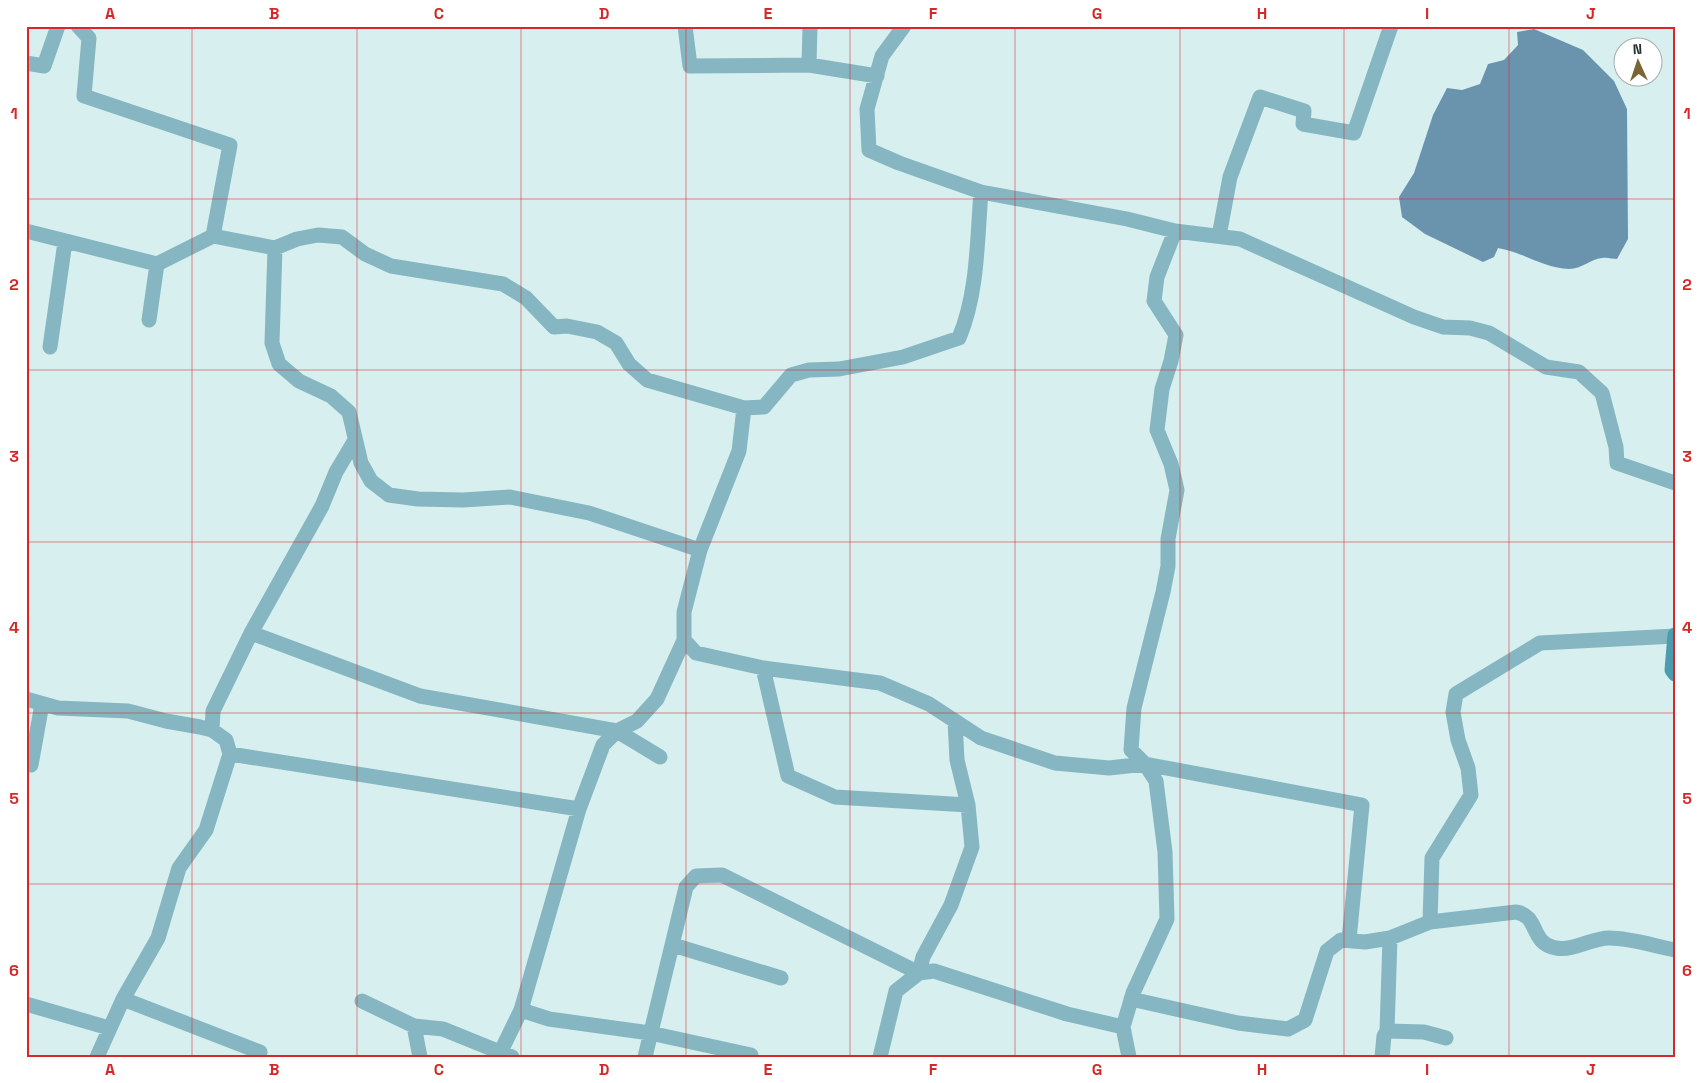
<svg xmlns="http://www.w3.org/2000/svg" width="1701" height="1083" viewBox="0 0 1701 1083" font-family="'Space Grotesk',sans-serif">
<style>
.water{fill:#6a94ae}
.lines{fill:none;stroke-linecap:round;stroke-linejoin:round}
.street{stroke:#86b6c2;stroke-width:15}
.secondary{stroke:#4d9cae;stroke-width:15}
.grid{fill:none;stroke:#d62828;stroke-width:1;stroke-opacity:0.55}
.neatline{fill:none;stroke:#d62828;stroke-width:2}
.grid-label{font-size:16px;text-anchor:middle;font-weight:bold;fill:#d62828}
</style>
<rect width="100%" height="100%" fill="#d7f0ef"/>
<!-- water -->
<path class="water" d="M 1534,29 L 1583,50 L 1614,81 L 1627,109 L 1628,239 L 1617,259 C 1613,259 1607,257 1602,258 C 1590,259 1582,269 1569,269 C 1544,268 1522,252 1498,248 L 1494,257 L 1483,262 L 1425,234 L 1402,217 L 1399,197 L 1414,173 L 1433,115 L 1447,88 L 1462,90 L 1480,84 L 1488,64 L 1504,60 L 1518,45 L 1517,32 Z"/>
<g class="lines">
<!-- street -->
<path class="street" d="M 78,26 L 89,38 L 84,96 L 230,145 L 213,236 L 275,248
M 685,26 L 690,66 L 809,65 L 877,76
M 26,63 L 44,66 L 58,26
M 809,65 L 810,26
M 981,192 L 1127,219 L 1175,231
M 26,231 L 157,264 L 213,236
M 1219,236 L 1230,177 L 1260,97 L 1304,111 L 1303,124 L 1354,133 L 1391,26
M 149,320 L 157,264
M 50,347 L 65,242
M 744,408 L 739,451 L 700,550 L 589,513 L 510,497 L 463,500 L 418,499 L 389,495 L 371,481 L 361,463 L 349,412 L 331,396 L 299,381 L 279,364 L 272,343 L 275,248 L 297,239 L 318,235 L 342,237 L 365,254 L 391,266 L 503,284 L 526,298 L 554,327 L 567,326 L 597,332 L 616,343 L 629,364 L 647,380 L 744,408 L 764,407 L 791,375 L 809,370 L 839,369 L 903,357 L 959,338 C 978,293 977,240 981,192 L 899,163 L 869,150 L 867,109 L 882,56 L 904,26
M 700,550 L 684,612 L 684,640 L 696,653 L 763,668 L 880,683 L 929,704 L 981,738 L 1055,763 L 1109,768 L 1145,764 L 1156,781 L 1165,852 L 1167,919 L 1133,993 L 1123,1027
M 251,633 L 420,696 L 617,731 L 660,757
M 763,668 L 788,776 L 835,797 L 968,805 L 957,760 L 955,721
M 26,699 L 58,708 L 128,711 L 166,721 L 200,727 L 212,730 L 226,740 L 230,754 L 206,830 L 179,868 L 158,938 L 123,999 L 97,1057
M 212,730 L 213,711 L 251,633 L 322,506 L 336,472 L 355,440
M 230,754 L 579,809
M 31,765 L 42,704
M 1430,922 L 1516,912 C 1540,916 1529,943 1556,948 C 1575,951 1591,938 1609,938 C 1631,938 1654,946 1675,950
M 1349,940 L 1362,805 L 1145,764 L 1131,750 L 1134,708 L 1163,592 L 1168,566 L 1168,539 L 1177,490 L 1171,464 L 1157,430 L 1162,389 L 1171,361 L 1176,335 L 1154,301 L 1157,277 L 1175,231 L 1240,239 L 1414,317 L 1443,327 L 1470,328 L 1489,333 L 1546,367 L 1579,372 L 1602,393 L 1616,447 L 1617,463 L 1675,483
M 673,945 L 781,978
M 123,999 L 260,1052
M 1131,999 L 1238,1023 L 1288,1029 L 1305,1020 L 1327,951 L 1341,940 L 1365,942 L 1390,938 L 1430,922 L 1432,858 L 1471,795 L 1468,768 L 1458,740 L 1453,712 L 1456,694 L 1540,643 L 1675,636
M 362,1001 L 414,1026 L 443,1029 L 512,1057
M 26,1004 L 109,1028
M 521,1010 L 549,1019 L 650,1033 L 751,1055
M 414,1026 L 420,1057
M 1387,1031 L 1424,1032 L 1446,1038
M 501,1051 L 521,1010 L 579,809 L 603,745 L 617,731 L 637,721 L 657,699 L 684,640
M 645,1057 L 686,887 L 696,876 L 722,875 L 919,973 L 923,957 L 951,905 L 972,847 L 968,805
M 880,1057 L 896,991 L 919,973 L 934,971 L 1067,1014 L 1123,1027 L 1129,1057
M 1382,1057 L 1384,1036 L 1387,1031 L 1390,938"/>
<!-- secondary -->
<path class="secondary" d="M 1675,635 L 1672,670 L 1675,674"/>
</g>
<!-- grid -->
<path class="grid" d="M 192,26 L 192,1057M 357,26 L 357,1057M 521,26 L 521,1057M 686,26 L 686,1057M 850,26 L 850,1057M 1015,26 L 1015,1057M 1180,26 L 1180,1057M 1344,26 L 1344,1057M 1509,26 L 1509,1057M 26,199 L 1675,199M 26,370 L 1675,370M 26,542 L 1675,542M 26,713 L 1675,713M 26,884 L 1675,884"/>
<!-- border -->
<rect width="1701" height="1083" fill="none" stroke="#ffffff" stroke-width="55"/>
<!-- north arrow -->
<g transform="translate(1638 62) rotate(357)"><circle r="24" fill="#ffffff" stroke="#a9adad"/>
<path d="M0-4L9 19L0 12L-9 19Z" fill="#7a6535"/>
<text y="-8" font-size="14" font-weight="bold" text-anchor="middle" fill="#283131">N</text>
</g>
<rect x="28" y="28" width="1646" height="1028" class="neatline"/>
<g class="grid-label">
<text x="110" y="19">A</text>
<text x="274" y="19">B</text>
<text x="439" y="19">C</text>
<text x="604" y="19">D</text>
<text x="768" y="19">E</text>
<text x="933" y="19">F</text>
<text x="1097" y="19">G</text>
<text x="1262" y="19">H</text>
<text x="1427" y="19">I</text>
<text x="1591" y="19">J</text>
<text x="14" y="119">1</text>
<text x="1687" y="119">1</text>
<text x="14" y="290">2</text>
<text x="1687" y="290">2</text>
<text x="14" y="462">3</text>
<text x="1687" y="462">3</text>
<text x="14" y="633">4</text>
<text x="1687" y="633">4</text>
<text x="14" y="804">5</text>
<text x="1687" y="804">5</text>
<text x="14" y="976">6</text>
<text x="1687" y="976">6</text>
<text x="110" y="1075">A</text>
<text x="274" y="1075">B</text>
<text x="439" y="1075">C</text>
<text x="604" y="1075">D</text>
<text x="768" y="1075">E</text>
<text x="933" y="1075">F</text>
<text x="1097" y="1075">G</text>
<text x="1262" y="1075">H</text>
<text x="1427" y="1075">I</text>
<text x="1591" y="1075">J</text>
</g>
</svg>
